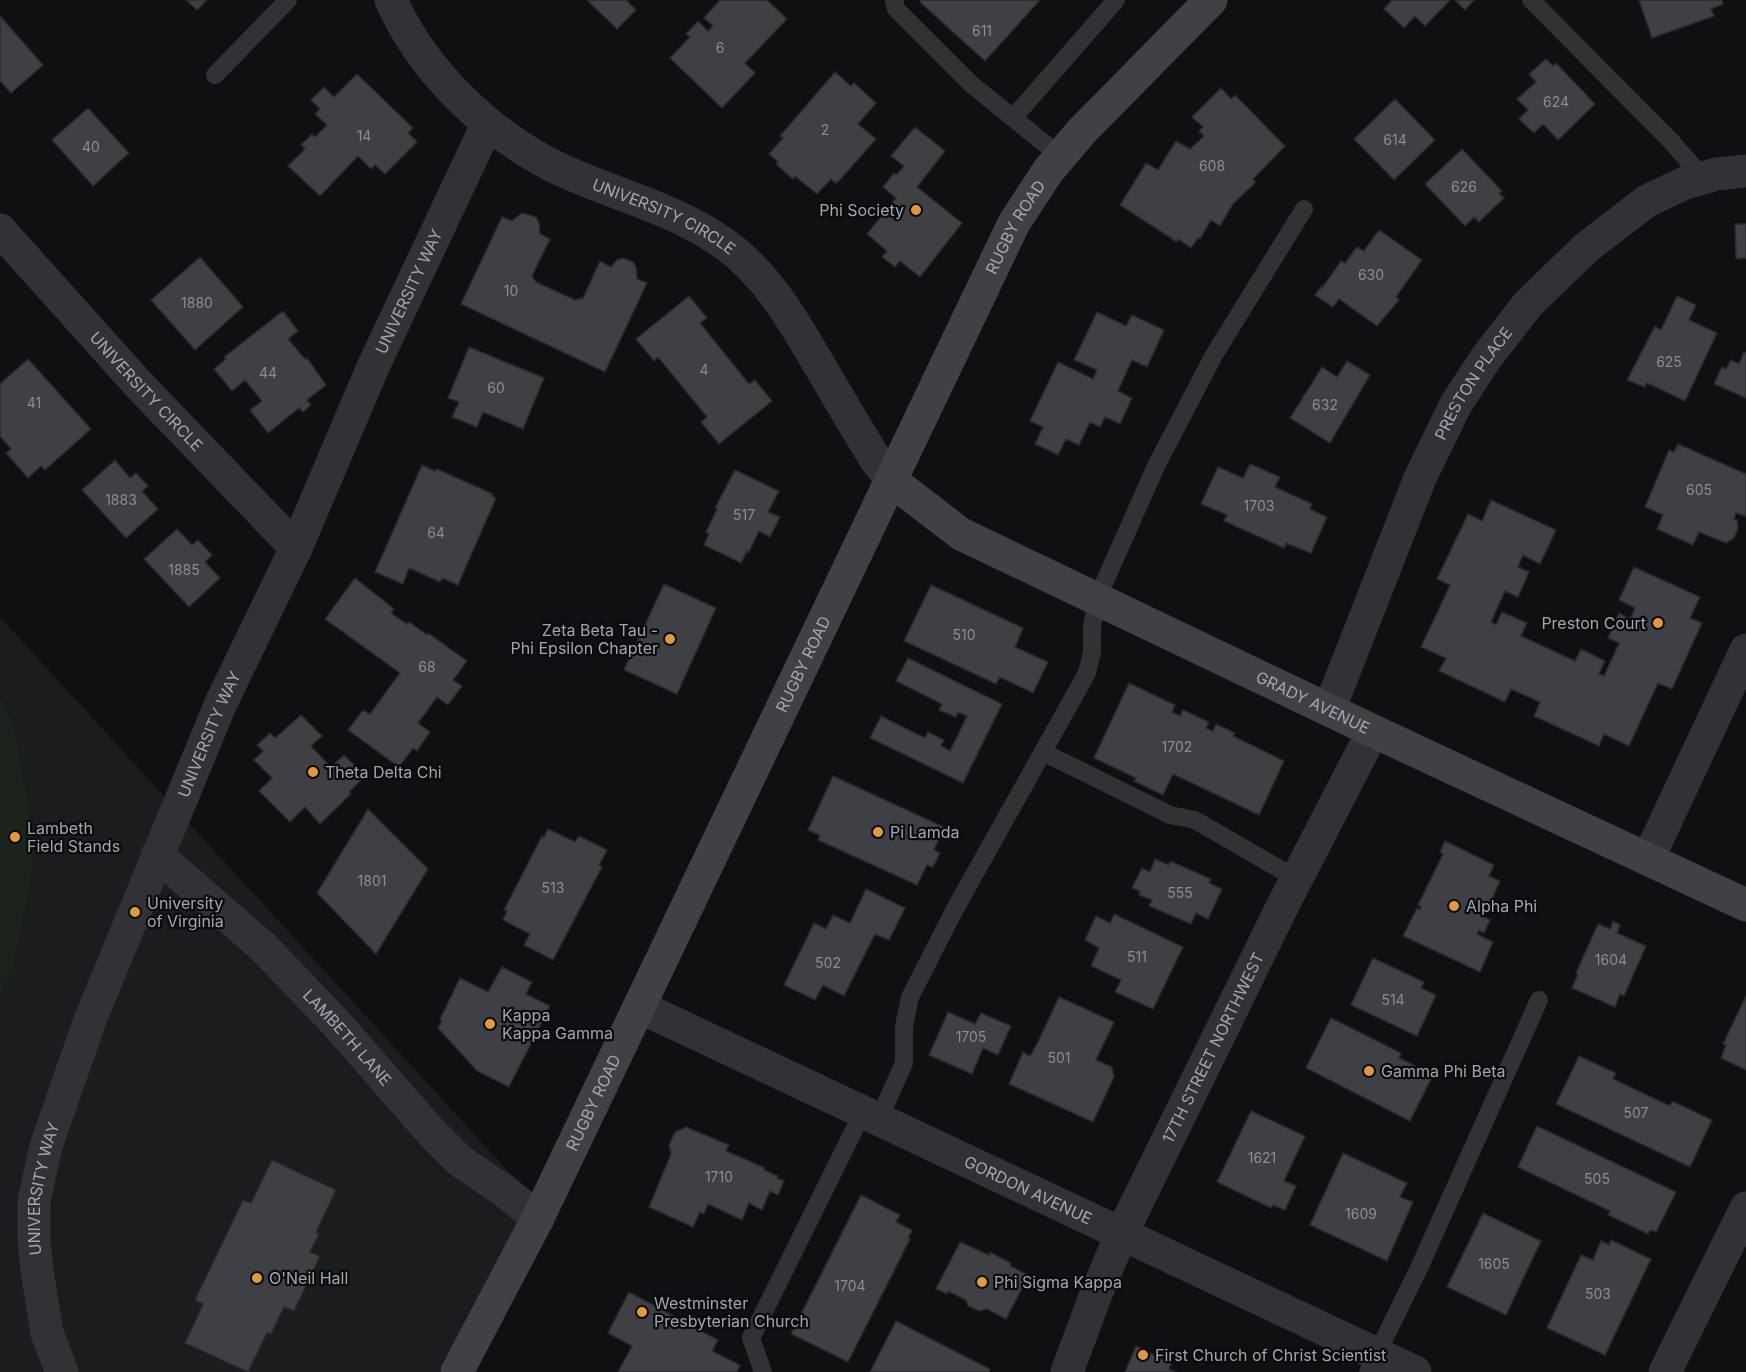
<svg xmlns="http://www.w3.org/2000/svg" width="1746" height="1372" viewBox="0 0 1746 1372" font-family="Inter,sans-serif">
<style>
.built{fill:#1c1c1e}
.green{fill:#1c231c}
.building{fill:#3e4044;stroke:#2a2a2d;stroke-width:1.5}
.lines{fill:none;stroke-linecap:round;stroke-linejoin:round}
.lane{stroke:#313235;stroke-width:18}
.street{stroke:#313235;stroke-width:33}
.secondary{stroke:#3f4145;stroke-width:33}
.poi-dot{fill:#e49a34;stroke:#0a0b0c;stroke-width:2}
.labels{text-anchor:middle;stroke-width:4.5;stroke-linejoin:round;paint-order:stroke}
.number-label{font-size:14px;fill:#888d96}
.poi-label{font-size:16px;fill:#a1a7b1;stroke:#0a0b0c;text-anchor:start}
.street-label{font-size:16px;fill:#a1a7b1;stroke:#0a0b0c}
</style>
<rect width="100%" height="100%" fill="#0f1011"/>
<!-- built -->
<path class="built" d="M 0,617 L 541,1207 L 454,1372 L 0,1372 Z"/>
<!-- green -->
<path class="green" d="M 0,699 L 14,727 L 28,805 L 33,868 L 13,965 L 0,994 Z"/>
<!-- building -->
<path class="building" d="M 186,0 L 207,0 L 197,10 Z
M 587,0 L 626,0 L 636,10 L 617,29 Z
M 720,0 L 767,0 L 787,19 L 745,63 L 755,73 L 722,108 L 670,58 L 690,37 L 686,34 L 698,21 L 708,31 L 713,26 L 704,18 Z
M 921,0 L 1040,0 L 985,61 L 920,2 Z
M 1392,0 L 1450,0 L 1425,26 L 1415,16 L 1404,28 L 1384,9 Z
M 1455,0 L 1474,0 L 1465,10 Z
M 1639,0 L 1722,0 L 1723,4 L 1711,9 L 1714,16 L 1652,38 Z
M 0,16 L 43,65 L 11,93 L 0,81 Z
M 1546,59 L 1553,66 L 1556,63 L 1595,104 L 1558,140 L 1543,124 L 1534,133 L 1519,119 L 1528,110 L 1517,99 L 1536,82 L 1529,74 Z
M 835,72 L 851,86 L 854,83 L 876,103 L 858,124 L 876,139 L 839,181 L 835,183 L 831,179 L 817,194 L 795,176 L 793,179 L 776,164 L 778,162 L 769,154 L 783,138 L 780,136 Z
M 357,74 L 413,128 L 408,133 L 417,142 L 385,174 L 375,165 L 371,169 L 358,156 L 320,196 L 288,166 L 305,149 L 301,145 L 312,134 L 315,137 L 327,125 L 315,114 L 320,109 L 311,100 L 324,87 L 334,97 Z
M 1221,88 L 1231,99 L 1235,95 L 1285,146 L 1253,179 L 1256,182 L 1233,204 L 1220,226 L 1211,220 L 1200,239 L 1198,238 L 1191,248 L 1178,239 L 1177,242 L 1120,205 L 1146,163 L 1158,170 L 1176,141 L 1190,149 L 1204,136 L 1199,131 L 1203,127 L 1192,117 Z
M 1395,99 L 1435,140 L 1394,180 L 1354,139 Z
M 88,108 L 129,153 L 93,186 L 52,140 Z
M 915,127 L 945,151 L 917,187 L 962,223 L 920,277 L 900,261 L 895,267 L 882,257 L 887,251 L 867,234 L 896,198 L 883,187 L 894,173 L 896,175 L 904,166 L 891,156 Z
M 1462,149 L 1502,191 L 1499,193 L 1504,198 L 1479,222 L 1474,217 L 1465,226 L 1425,184 Z
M 522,213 L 536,217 L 539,223 L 540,234 L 550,239 L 532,276 L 536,282 L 575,300 L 583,298 L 600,261 L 611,267 L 617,260 L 623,258 L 633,262 L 636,267 L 637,279 L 647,283 L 605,372 L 461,304 L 502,217 L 512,221 Z
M 1735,224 L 1746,224 L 1746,258 L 1736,259 Z
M 1379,230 L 1422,260 L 1396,297 L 1399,300 L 1377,326 L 1339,299 L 1333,307 L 1315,295 L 1321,287 L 1322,288 L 1341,261 L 1345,263 L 1357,247 L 1364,251 Z
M 200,257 L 243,307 L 195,350 L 151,300 Z
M 689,296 L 707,318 L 700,323 L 749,384 L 755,380 L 772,401 L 719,444 L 701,422 L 707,417 L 658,357 L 654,361 L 636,339 Z
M 1677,296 L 1696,305 L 1689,320 L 1717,333 L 1685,401 L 1647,383 L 1645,387 L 1627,380 L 1655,326 L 1661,330 Z
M 283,311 L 298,331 L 288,339 L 305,359 L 307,358 L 326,385 L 307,400 L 311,405 L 303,412 L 299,408 L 268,433 L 250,410 L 262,401 L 245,380 L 232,391 L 214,369 L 226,359 L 224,357 Z
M 1097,312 L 1126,326 L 1132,315 L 1164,330 L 1147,367 L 1132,360 L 1118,391 L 1132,398 L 1120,424 L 1105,417 L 1100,427 L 1090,422 L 1079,445 L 1066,439 L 1058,455 L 1035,444 L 1043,427 L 1030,421 L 1058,362 L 1093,379 L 1097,370 L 1074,360 Z
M 469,347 L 544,378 L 523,429 L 483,412 L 477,427 L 452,417 L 459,402 L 448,398 Z
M 1744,352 L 1746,353 L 1746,398 L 1714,384 L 1722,367 L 1726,369 L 1731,360 L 1739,364 Z
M 28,359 L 91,429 L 45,470 L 41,466 L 28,478 L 6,453 L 11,449 L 0,436 L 0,384 Z
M 1347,361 L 1370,375 L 1330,443 L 1290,418 L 1322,367 L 1337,377 Z
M 1678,444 L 1746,474 L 1746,513 L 1745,516 L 1736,513 L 1734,519 L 1737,520 L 1738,528 L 1734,538 L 1726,543 L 1699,532 L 1693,545 L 1657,529 L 1663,515 L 1645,507 L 1669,450 L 1674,452 Z
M 115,460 L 130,478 L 136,473 L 148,486 L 142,491 L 158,509 L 126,538 L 82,490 Z
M 1250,464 L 1280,477 L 1275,487 L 1312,504 L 1310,509 L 1327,517 L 1311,553 L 1286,543 L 1284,548 L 1224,521 L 1227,515 L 1201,504 L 1218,467 L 1243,478 Z
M 422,465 L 435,471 L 437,469 L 493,494 L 492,496 L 496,498 L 458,585 L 442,578 L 440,582 L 409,568 L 403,584 L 375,572 Z
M 735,470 L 779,491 L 768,512 L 780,517 L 770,537 L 759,531 L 749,552 L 747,551 L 741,563 L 704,545 L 709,534 L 706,532 L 717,509 L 715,508 Z
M 1491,500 L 1556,530 L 1540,564 L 1523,555 L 1518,567 L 1529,572 L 1518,597 L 1505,591 L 1491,622 L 1496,625 L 1502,612 L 1527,623 L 1521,636 L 1575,661 L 1581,649 L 1605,661 L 1599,674 L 1604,676 L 1619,643 L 1608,638 L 1619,613 L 1630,619 L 1635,608 L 1619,600 L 1634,567 L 1700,597 L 1690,618 L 1702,623 L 1672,689 L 1658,683 L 1629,746 L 1604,734 L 1599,746 L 1534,716 L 1540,702 L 1511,689 L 1505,702 L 1439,671 L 1446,658 L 1421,647 L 1450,585 L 1437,579 L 1468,514 L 1482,521 Z
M 177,529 L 192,545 L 198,540 L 212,555 L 205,562 L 220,578 L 189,607 L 144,559 Z
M 355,578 L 394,609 L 391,613 L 407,624 L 409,622 L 427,635 L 428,633 L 467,661 L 453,680 L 462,686 L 448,705 L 437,697 L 418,723 L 430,732 L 417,751 L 413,748 L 399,767 L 348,730 L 363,710 L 370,714 L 400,673 L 325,619 Z
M 664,584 L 716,608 L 677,694 L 624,670 Z
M 931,585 L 1023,628 L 1015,647 L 1048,662 L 1033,693 L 1000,677 L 996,684 L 904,641 Z
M 908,658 L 1002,704 L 963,783 L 870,738 L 881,716 L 925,738 L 928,732 L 944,740 L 941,746 L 950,751 L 967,716 L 958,712 L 956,717 L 939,710 L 942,704 L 896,681 Z
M 1129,683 L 1175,705 L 1172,712 L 1180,716 L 1183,710 L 1209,722 L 1206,728 L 1213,731 L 1216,724 L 1235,733 L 1233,736 L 1284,761 L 1259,815 L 1173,774 L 1163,795 L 1134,781 L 1136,778 L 1094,758 Z
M 301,715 L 322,736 L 311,746 L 331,767 L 344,755 L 365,776 L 349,792 L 351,794 L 320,824 L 305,807 L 290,822 L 259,791 L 272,778 L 254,760 L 263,751 L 257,745 L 270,733 L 275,738 Z
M 833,776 L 944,827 L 934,850 L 940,853 L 933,867 L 927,865 L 917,885 L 818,840 L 820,835 L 808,830 Z
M 368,809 L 428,869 L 376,954 L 317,893 Z
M 548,829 L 575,842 L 579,836 L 607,850 L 599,865 L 602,867 L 553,960 L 524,945 L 530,934 L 503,920 L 507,911 L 504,910 L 542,836 L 544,837 Z
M 1445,841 L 1494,865 L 1489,876 L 1500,881 L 1484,917 L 1490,920 L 1484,933 L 1479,930 L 1477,934 L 1493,942 L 1480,972 L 1403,936 L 1417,908 L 1420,910 L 1421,906 L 1418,905 L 1443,854 L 1440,852 Z
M 1155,859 L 1169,865 L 1170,861 L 1211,879 L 1209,883 L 1222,889 L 1208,919 L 1196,913 L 1191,924 L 1149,906 L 1152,900 L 1139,895 L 1140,891 L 1132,888 L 1142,868 L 1150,872 Z
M 866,889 L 905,908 L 889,940 L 875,934 L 844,996 L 823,985 L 815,1000 L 784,985 L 814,923 L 826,929 L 833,915 L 850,923 Z
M 1114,914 L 1183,947 L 1153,1009 L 1115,992 L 1121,980 L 1091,966 L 1099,948 L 1085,940 L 1096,916 L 1110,923 Z
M 1613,921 L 1620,925 L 1617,933 L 1646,946 L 1624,996 L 1620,994 L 1615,1007 L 1572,988 L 1578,974 L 1576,973 L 1598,924 L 1610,929 Z
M 1373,958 L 1424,982 L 1421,988 L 1436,995 L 1417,1036 L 1351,1005 Z
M 502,967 L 532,982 L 526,994 L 550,1006 L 509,1087 L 477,1071 L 438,1028 L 442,1020 L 440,1019 L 460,978 L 488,992 Z
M 1746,996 L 1746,1070 L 1721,1058 L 1726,1045 L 1723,1044 Z
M 1059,997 L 1114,1022 L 1096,1060 L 1112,1067 L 1114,1077 L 1093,1122 L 1009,1084 L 1023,1052 L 1030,1056 L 1038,1042 Z
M 948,1012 L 975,1024 L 981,1013 L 1011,1026 L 998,1055 L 983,1048 L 972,1074 L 929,1055 Z
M 1331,1018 L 1401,1053 L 1399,1058 L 1433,1075 L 1410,1121 L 1306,1068 Z
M 1579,1056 L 1616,1073 L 1613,1079 L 1670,1106 L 1672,1101 L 1712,1120 L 1690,1167 L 1556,1104 Z
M 1251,1111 L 1305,1136 L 1284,1181 L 1296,1186 L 1285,1210 L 1273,1205 L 1271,1208 L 1217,1182 Z
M 1537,1126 L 1676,1192 L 1656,1232 L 1650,1230 L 1648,1234 L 1608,1215 L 1610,1211 L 1518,1167 Z
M 686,1127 L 729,1145 L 726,1151 L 765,1168 L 764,1170 L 778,1176 L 777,1178 L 784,1181 L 778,1195 L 770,1191 L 762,1210 L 749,1203 L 742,1220 L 708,1204 L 704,1214 L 700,1212 L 693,1227 L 649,1207 L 671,1154 L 669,1145 L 675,1132 Z
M 1343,1153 L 1407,1183 L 1400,1197 L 1413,1202 L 1387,1261 L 1310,1225 Z
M 272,1160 L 336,1190 L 316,1232 L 319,1234 L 310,1252 L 320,1256 L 294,1311 L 284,1307 L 271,1334 L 267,1333 L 248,1372 L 185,1343 L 203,1304 L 195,1300 L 243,1200 L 251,1203 Z
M 861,1195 L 900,1215 L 896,1222 L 912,1230 L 908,1238 L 910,1239 L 848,1362 L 791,1334 Z
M 1483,1213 L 1541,1241 L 1506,1315 L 1447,1287 Z
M 1611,1240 L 1651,1259 L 1605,1355 L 1547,1328 L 1581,1255 L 1593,1260 L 1601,1241 L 1609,1245 Z
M 960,1242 L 989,1255 L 990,1252 L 1011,1263 L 1010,1266 L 1029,1275 L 1006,1319 L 987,1309 L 980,1311 L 968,1306 L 966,1300 L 948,1291 L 947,1294 L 936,1289 Z
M 629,1292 L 718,1340 L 712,1351 L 740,1365 L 737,1372 L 618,1372 L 632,1346 L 608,1333 Z
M 896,1321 L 990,1369 L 989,1372 L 870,1372 Z
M 1136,1346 L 1171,1364 L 1169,1369 L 1176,1372 L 1125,1372 Z"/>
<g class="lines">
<!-- lane -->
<path class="lane" d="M 894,0 L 896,9 L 971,84 L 1013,118
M 1531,0 L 1670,140 L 1703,178
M 215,75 L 288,0
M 1060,156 L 1013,118 L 1116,0
M 1043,752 L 1170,815 L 1195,820 L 1297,879
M 879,1119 L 904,1063 L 904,1026 L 910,997 L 955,909 L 1087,673 L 1092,652 L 1092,627 L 1097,599 L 1157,464 L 1214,355 L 1304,209
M 763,1372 L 751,1338 L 863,1112
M 1368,1372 L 1420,1266 L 1539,1000"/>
<!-- street -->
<g class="street">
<path id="s1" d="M 391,0 C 422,70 485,131 553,166 C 610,194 674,207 726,245 C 767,275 793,320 818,363 C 837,395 856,428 876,460 L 892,481"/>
<path id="s2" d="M 0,230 L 139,385 L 296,548"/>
<path id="s3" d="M 1329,710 L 1420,478 L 1456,404 L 1486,358 L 1528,304 L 1587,247 L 1647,201 L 1685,183 L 1717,174 L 1746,171"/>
<path id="s4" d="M 157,855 L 262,946 L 335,1022 L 432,1133 L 460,1161 L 503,1190 L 538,1218"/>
<path d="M 1648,859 L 1746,650"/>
<path id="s5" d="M 640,1007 L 1415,1372"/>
<path id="s6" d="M 62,1372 L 47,1333 L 37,1270 L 34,1240 L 34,1201 L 46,1146 L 90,1020 L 221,703 L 296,548 L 373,367 L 488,123"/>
<path id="s7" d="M 1067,1372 L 1096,1294 L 1121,1235 L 1283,905 L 1373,731"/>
<path d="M 1665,1372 L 1746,1208"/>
</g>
<!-- secondary -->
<g class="secondary">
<path id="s8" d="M 892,481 L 961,534 L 1373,731 L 1746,905"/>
<path id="s9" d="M 457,1372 L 538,1218 L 1014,223 L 1048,171 L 1081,132 L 1211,0"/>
</g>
</g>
<!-- markers -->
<g class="poi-dot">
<circle cx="916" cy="210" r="6"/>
<circle cx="1658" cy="623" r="6"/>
<circle cx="670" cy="639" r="6"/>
<circle cx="313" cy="772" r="6"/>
<circle cx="878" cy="832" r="6"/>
<circle cx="15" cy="837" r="6"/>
<circle cx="1454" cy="906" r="6"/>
<circle cx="135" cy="912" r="6"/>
<circle cx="490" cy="1024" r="6"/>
<circle cx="1369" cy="1071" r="6"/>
<circle cx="257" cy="1278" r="6"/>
<circle cx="982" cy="1282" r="6"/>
<circle cx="642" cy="1312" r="6"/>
<circle cx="1143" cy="1355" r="6"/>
</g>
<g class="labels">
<!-- number labels -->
<g class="number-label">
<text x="982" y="36">611</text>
<text x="720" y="53">6</text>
<text x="1556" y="107">624</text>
<text x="825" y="135">2</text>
<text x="364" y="141">14</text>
<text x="1395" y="145">614</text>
<text x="91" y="152">40</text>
<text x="1212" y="171">608</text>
<text x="1464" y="192">626</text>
<text x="1371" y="280">630</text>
<text x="511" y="296">10</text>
<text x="197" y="308">1880</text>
<text x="1669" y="367">625</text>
<text x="704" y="375">4</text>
<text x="268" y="378">44</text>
<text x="496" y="393">60</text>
<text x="34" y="408">41</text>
<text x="1325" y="410">632</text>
<text x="1699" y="495">605</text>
<text x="121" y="505">1883</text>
<text x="1259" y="511">1703</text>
<text x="744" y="520">517</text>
<text x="436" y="538">64</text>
<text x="184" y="575">1885</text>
<text x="964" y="640">510</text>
<text x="427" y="672">68</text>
<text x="1177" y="752">1702</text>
<text x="372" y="886">1801</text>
<text x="553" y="893">513</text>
<text x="1180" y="898">555</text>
<text x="1137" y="962">511</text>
<text x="1611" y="965">1604</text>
<text x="828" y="968">502</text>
<text x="1393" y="1005">514</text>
<text x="971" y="1042">1705</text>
<text x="1059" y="1063">501</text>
<text x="1636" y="1118">507</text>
<text x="1262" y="1163">1621</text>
<text x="719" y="1182">1710</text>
<text x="1597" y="1184">505</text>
<text x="1361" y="1219">1609</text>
<text x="1494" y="1269">1605</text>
<text x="850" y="1291">1704</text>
<text x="1598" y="1299">503</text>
</g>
<!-- poi labels -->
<g class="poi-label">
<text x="904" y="216" text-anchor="end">Phi Society</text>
<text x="1646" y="629" text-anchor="end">Preston Court</text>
<text x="658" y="636" text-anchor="end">Zeta Beta Tau -<tspan x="658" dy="18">Phi Epsilon Chapter</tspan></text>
<text x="325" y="778">Theta Delta Chi</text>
<text x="27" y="834">Lambeth<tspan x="27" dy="18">Field Stands</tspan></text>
<text x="890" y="838">Pi Lamda</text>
<text x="147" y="909">University<tspan x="147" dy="18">of Virginia</tspan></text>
<text x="1466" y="912">Alpha Phi</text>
<text x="502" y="1021">Kappa<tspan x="502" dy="18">Kappa Gamma</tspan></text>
<text x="1381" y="1077">Gamma Phi Beta</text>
<text x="269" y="1284">O'Neil Hall</text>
<text x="994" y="1288">Phi Sigma Kappa</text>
<text x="654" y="1309">Westminster<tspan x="654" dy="18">Presbyterian Church</tspan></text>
<text x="1155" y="1361">First Church of Christ Scientist</text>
</g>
<!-- street labels -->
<g class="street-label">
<text dy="6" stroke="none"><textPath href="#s1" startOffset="358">UNIVERSITY CIRCLE</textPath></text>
<text dy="6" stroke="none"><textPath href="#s9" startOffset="1274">RUGBY ROAD</textPath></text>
<text dy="6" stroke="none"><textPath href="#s6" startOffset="1160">UNIVERSITY WAY</textPath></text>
<text dy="6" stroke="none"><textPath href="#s3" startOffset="358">PRESTON PLACE</textPath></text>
<text dy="6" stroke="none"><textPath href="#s2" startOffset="218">UNIVERSITY CIRCLE</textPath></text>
<text dy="6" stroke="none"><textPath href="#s9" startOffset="788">RUGBY ROAD</textPath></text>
<text dy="6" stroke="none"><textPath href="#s8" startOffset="477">GRADY AVENUE</textPath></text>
<text dy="6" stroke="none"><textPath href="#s6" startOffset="674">UNIVERSITY WAY</textPath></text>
<text dy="6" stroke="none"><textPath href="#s4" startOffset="264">LAMBETH LANE</textPath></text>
<text dy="6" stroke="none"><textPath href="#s7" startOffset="356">17TH STREET NORTHWEST</textPath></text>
<text dy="6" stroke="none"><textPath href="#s9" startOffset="302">RUGBY ROAD</textPath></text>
<text dy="6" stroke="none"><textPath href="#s6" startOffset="188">UNIVERSITY WAY</textPath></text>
<text dy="6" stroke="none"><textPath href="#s5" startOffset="429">GORDON AVENUE</textPath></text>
</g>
</g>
</svg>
